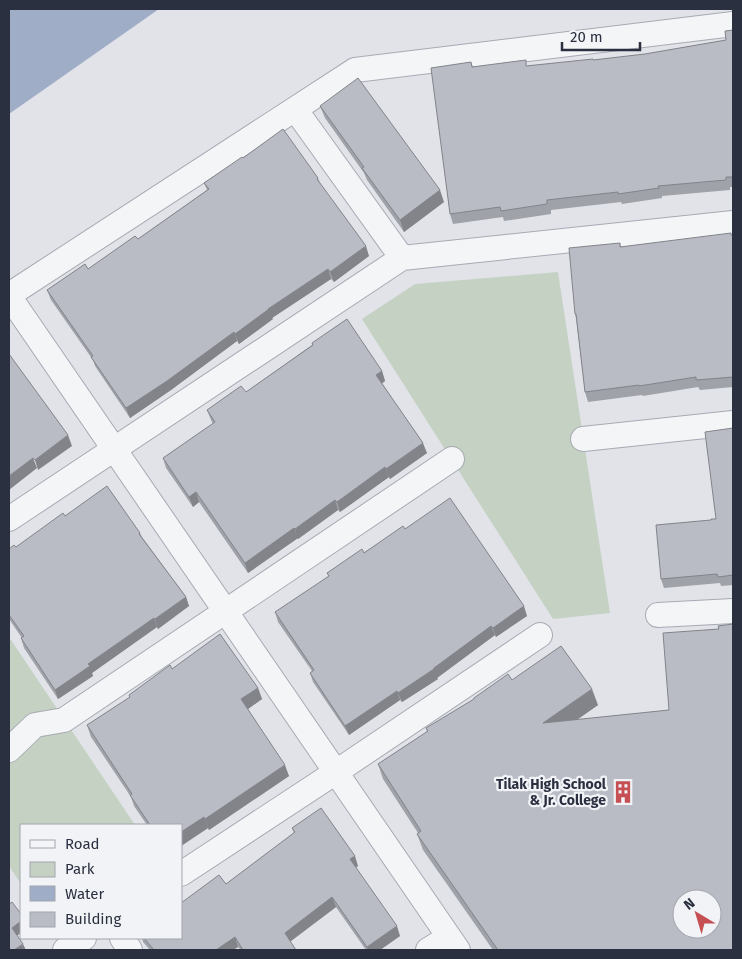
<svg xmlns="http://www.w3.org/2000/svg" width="742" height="959" viewBox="0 0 742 959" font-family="'Fira Sans',sans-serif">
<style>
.green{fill:#c5d2c3}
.water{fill:#9fadc6}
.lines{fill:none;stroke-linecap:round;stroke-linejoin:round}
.street-casing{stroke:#a7aab3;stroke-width:26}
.street{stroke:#f4f5f7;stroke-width:24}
.wall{fill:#9fa2a9}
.shaded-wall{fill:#82848a}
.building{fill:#b9bcc5;stroke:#82848a;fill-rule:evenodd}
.labels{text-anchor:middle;stroke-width:4.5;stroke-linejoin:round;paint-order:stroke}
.poi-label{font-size:14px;font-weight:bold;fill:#2b3040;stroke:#f1f3f6;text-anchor:end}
</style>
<rect width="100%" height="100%" fill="#e1e3e9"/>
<!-- green -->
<path class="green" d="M 558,272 L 610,613 L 553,619 L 362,319 L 415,284 Z
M 9,637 L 135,825 L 21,825 L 21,884 L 9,866 Z"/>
<!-- water -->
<path class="water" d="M 9,9 L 159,9 L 9,114 Z"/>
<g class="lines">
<defs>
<path id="street" d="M 295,109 L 402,258
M 9,295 L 355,70 L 733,24
M 9,296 L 458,950
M 583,439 L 733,423
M 9,519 L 402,258 L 733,223
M 658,615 L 733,611
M 9,750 L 35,725 L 64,720 L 452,459
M 181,874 L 336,772 L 540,635
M 122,938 L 130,950
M 65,950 L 84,938
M 428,950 L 449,937"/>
</defs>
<!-- street casing -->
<use href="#street" class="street-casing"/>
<!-- street -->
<use href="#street" class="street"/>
</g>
<!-- wall -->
<path class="wall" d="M 733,30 L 733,187 L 730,187 L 730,190 L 662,196 L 662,198 L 622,204 L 621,202 L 551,210 L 551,214 L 504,221 L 503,217 L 453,224 L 450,214 L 471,62 L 473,67 L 528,66 L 594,60 L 645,54 L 726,40 Z
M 320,106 L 444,202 L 404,232 L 367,180 L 364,173 L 325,118 Z
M 243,158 L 318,178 L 320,183 L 369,256 L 334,282 L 331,279 L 272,318 L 273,319 L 239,344 L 237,341 L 171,390 L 130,418 L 95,366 L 93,360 L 51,300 L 47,290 L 88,269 L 138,239 L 207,190 L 204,183 Z
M 733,235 L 733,387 L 700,390 L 698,387 L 643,396 L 642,395 L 588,402 L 585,392 L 576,318 L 575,314 L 620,243 L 621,247 Z
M 312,343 L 382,371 L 385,381 L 382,383 L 427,453 L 390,479 L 389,477 L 340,512 L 338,510 L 298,539 L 298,538 L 248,573 L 199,502 L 193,507 L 166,468 L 163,458 L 213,424 L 211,420 L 207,410 L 246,392 L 312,345 Z
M 733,428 L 733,585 L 721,586 L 720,583 L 664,588 L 661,579 L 711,520 L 716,519 Z
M 65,516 L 140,533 L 142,537 L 186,597 L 189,606 L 158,629 L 157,627 L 92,673 L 93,676 L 58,699 L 24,648 L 21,638 L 22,638 L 9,619 L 9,549 L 16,547 Z
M 405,529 L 527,616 L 496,637 L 495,635 L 437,678 L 438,679 L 402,702 L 400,700 L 349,735 L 313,682 L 310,673 L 312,671 L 278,622 L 275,612 L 329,577 L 327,573 Z
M 172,669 L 258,688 L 262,699 L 248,709 L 289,776 L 209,830 L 208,828 L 181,846 L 181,825 L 147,825 L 134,806 L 131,797 L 91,737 L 87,725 L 130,698 L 129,695 Z
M 512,680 L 598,705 L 577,720 L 733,950 L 493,950 L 423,850 L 417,834 L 418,833 L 383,779 L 378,764 L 427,732 L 426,728 Z
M 292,828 L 358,866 L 356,868 L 400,936 L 380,950 L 366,950 L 336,907 L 290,942 L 296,950 L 241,950 L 238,947 L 233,950 L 150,950 L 143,942 L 142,938 L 181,938 L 226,884 L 294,833 Z"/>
<!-- shaded-wall -->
<path class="shaded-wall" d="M 440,190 L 444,202 L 404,232 L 400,220 Z
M 366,246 L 369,256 L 334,282 L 330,272 Z
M 328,269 L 331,279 L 272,318 L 273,319 L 239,344 L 235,334 L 268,309 Z
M 234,332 L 237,341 L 171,390 L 130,418 L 126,408 Z
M 382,371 L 385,381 L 380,385 L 376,375 Z
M 68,435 L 72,446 L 38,470 L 35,460 Z
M 423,443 L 427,453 L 390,479 L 386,469 Z
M 33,458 L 37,468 L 9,490 L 9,476 Z
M 385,467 L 389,477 L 340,512 L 337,502 Z
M 196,492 L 199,502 L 193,507 L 189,497 Z
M 335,500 L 338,510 L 298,539 L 295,529 Z
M 294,528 L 298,538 L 248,573 L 245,563 Z
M 186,597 L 189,606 L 158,629 L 155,619 Z
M 524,606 L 527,616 L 496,637 L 493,628 Z
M 154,618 L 157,627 L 92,673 L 93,676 L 58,699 L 55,690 L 88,664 Z
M 491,626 L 495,635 L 437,678 L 438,679 L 402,702 L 398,693 Z
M 258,688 L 262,699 L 245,711 L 241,699 Z
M 592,689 L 598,705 L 549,739 L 543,723 Z
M 397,691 L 400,700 L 349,735 L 345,726 Z
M 285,765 L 289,776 L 209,830 L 205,819 Z
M 204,817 L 208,828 L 181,846 L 181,832 Z
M 355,856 L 358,866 L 353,869 L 350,859 Z
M 332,897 L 336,907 L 288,943 L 285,933 Z
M 21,921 L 21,933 L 15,937 L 12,928 Z
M 397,926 L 400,936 L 380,950 L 368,950 L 367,947 Z
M 235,937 L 238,947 L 233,950 L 216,950 Z
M 23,944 L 26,950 L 14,950 Z"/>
<!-- building -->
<path class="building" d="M 733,30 L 733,177 L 726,177 L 726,180 L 658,186 L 659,188 L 618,194 L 618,192 L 547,200 L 547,204 L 501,211 L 500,207 L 450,214 L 431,68 L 471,62 L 472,67 L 526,60 L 526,66 L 593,59 L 593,60 L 645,54 L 726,40 L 725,31 Z
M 358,78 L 440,190 L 400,220 L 362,168 L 364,167 L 320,106 Z
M 283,129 L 318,178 L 317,179 L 366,246 L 330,272 L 328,269 L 268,309 L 269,309 L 235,334 L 234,332 L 167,381 L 126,408 L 91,357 L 93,356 L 47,290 L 85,264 L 88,269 L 135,236 L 138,239 L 209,189 L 204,183 L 242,157 L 243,158 Z
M 731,233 L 731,235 L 733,235 L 733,377 L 696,380 L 696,377 L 639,386 L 639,385 L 585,392 L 576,314 L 575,314 L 569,248 L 620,243 L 620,247 Z
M 347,319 L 382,371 L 376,375 L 423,443 L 386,469 L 385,467 L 337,502 L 335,500 L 295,529 L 294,528 L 245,563 L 196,492 L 189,497 L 163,458 L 215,422 L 207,410 L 241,386 L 246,392 L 313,345 L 312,343 Z
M 9,354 L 68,435 L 35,460 L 33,458 L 9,476 Z
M 733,428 L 733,575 L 718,577 L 717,574 L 661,579 L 656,525 L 711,520 L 711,519 L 716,519 L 705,432 Z
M 107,486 L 140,533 L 139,534 L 186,597 L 155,619 L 154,618 L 88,664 L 90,666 L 55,690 L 21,638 L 24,636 L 9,615 L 9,549 L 14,545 L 16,547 L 63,513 L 65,516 Z
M 450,498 L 524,606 L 493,628 L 491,626 L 434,668 L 434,669 L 398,693 L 397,691 L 345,726 L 310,673 L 314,670 L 275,612 L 329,576 L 327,573 L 362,549 L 364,553 L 403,526 L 405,529 Z
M 733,624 L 733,950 L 498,950 L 417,834 L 421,831 L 378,764 L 428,731 L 426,728 L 474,699 L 474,698 L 508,674 L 512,680 L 561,646 L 592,689 L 543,723 L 669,710 L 663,633 L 719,629 L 718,626 ZM 682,899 L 712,899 L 712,929 L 682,929 Z
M 220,634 L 258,688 L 241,699 L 285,765 L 205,819 L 204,817 L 181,832 L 181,825 L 150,825 L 130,795 L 132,794 L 87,725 L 130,697 L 129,695 L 170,665 L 172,669 Z
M 321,808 L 355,856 L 350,859 L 397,926 L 367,947 L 332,897 L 285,933 L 296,950 L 243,950 L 235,937 L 216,950 L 154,950 L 144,938 L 181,938 L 181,903 L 219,875 L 226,884 L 295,832 L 292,828 Z
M 12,902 L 21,914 L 21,921 L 12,928 L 23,944 L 14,950 L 9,950 L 9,904 Z"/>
<!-- icons -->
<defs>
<symbol id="building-bare" viewBox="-9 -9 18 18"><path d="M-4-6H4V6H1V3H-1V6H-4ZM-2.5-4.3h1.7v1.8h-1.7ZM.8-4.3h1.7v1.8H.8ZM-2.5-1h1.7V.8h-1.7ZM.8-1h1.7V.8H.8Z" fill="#c54f53" stroke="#f1f3f6" stroke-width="2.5" paint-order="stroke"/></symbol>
</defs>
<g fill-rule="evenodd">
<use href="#building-bare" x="607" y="776" width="32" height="32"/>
</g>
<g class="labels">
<!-- poi labels -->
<g class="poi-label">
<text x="606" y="789">Tilak High School<tspan x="606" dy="16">&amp; Jr. College</tspan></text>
</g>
</g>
<!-- border -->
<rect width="742" height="959" fill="none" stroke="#2b3040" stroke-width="20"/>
<!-- legend -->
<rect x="20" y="824" width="162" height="115" fill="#f1f3f6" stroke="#a2a5ad"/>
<rect x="30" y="840" width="25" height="8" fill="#f4f5f7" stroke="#a2a5ad"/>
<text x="65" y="849" font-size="15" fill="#2b3040">Road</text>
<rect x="30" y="862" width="25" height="15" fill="#c5d2c3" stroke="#a2a5ad"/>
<text x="65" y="874" font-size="15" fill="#2b3040">Park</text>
<rect x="30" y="886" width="25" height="15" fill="#9fadc6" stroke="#a2a5ad"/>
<text x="65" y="899" font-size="15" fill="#2b3040">Water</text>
<rect x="30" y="912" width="25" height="15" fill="#b9bcc5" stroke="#a2a5ad"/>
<text x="65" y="924" font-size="15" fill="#2b3040">Building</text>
<!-- north arrow -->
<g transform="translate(697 914) rotate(322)"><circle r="24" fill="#f1f3f6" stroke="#a2a5ad"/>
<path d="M0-4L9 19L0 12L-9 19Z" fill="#c54f53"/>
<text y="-8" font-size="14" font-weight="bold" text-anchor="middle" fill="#2b3040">N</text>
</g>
<!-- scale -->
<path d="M562 42v8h78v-8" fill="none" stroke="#2b3040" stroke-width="2.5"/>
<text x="570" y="42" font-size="15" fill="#2b3040" stroke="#f1f3f6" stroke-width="4" paint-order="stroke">20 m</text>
</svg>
